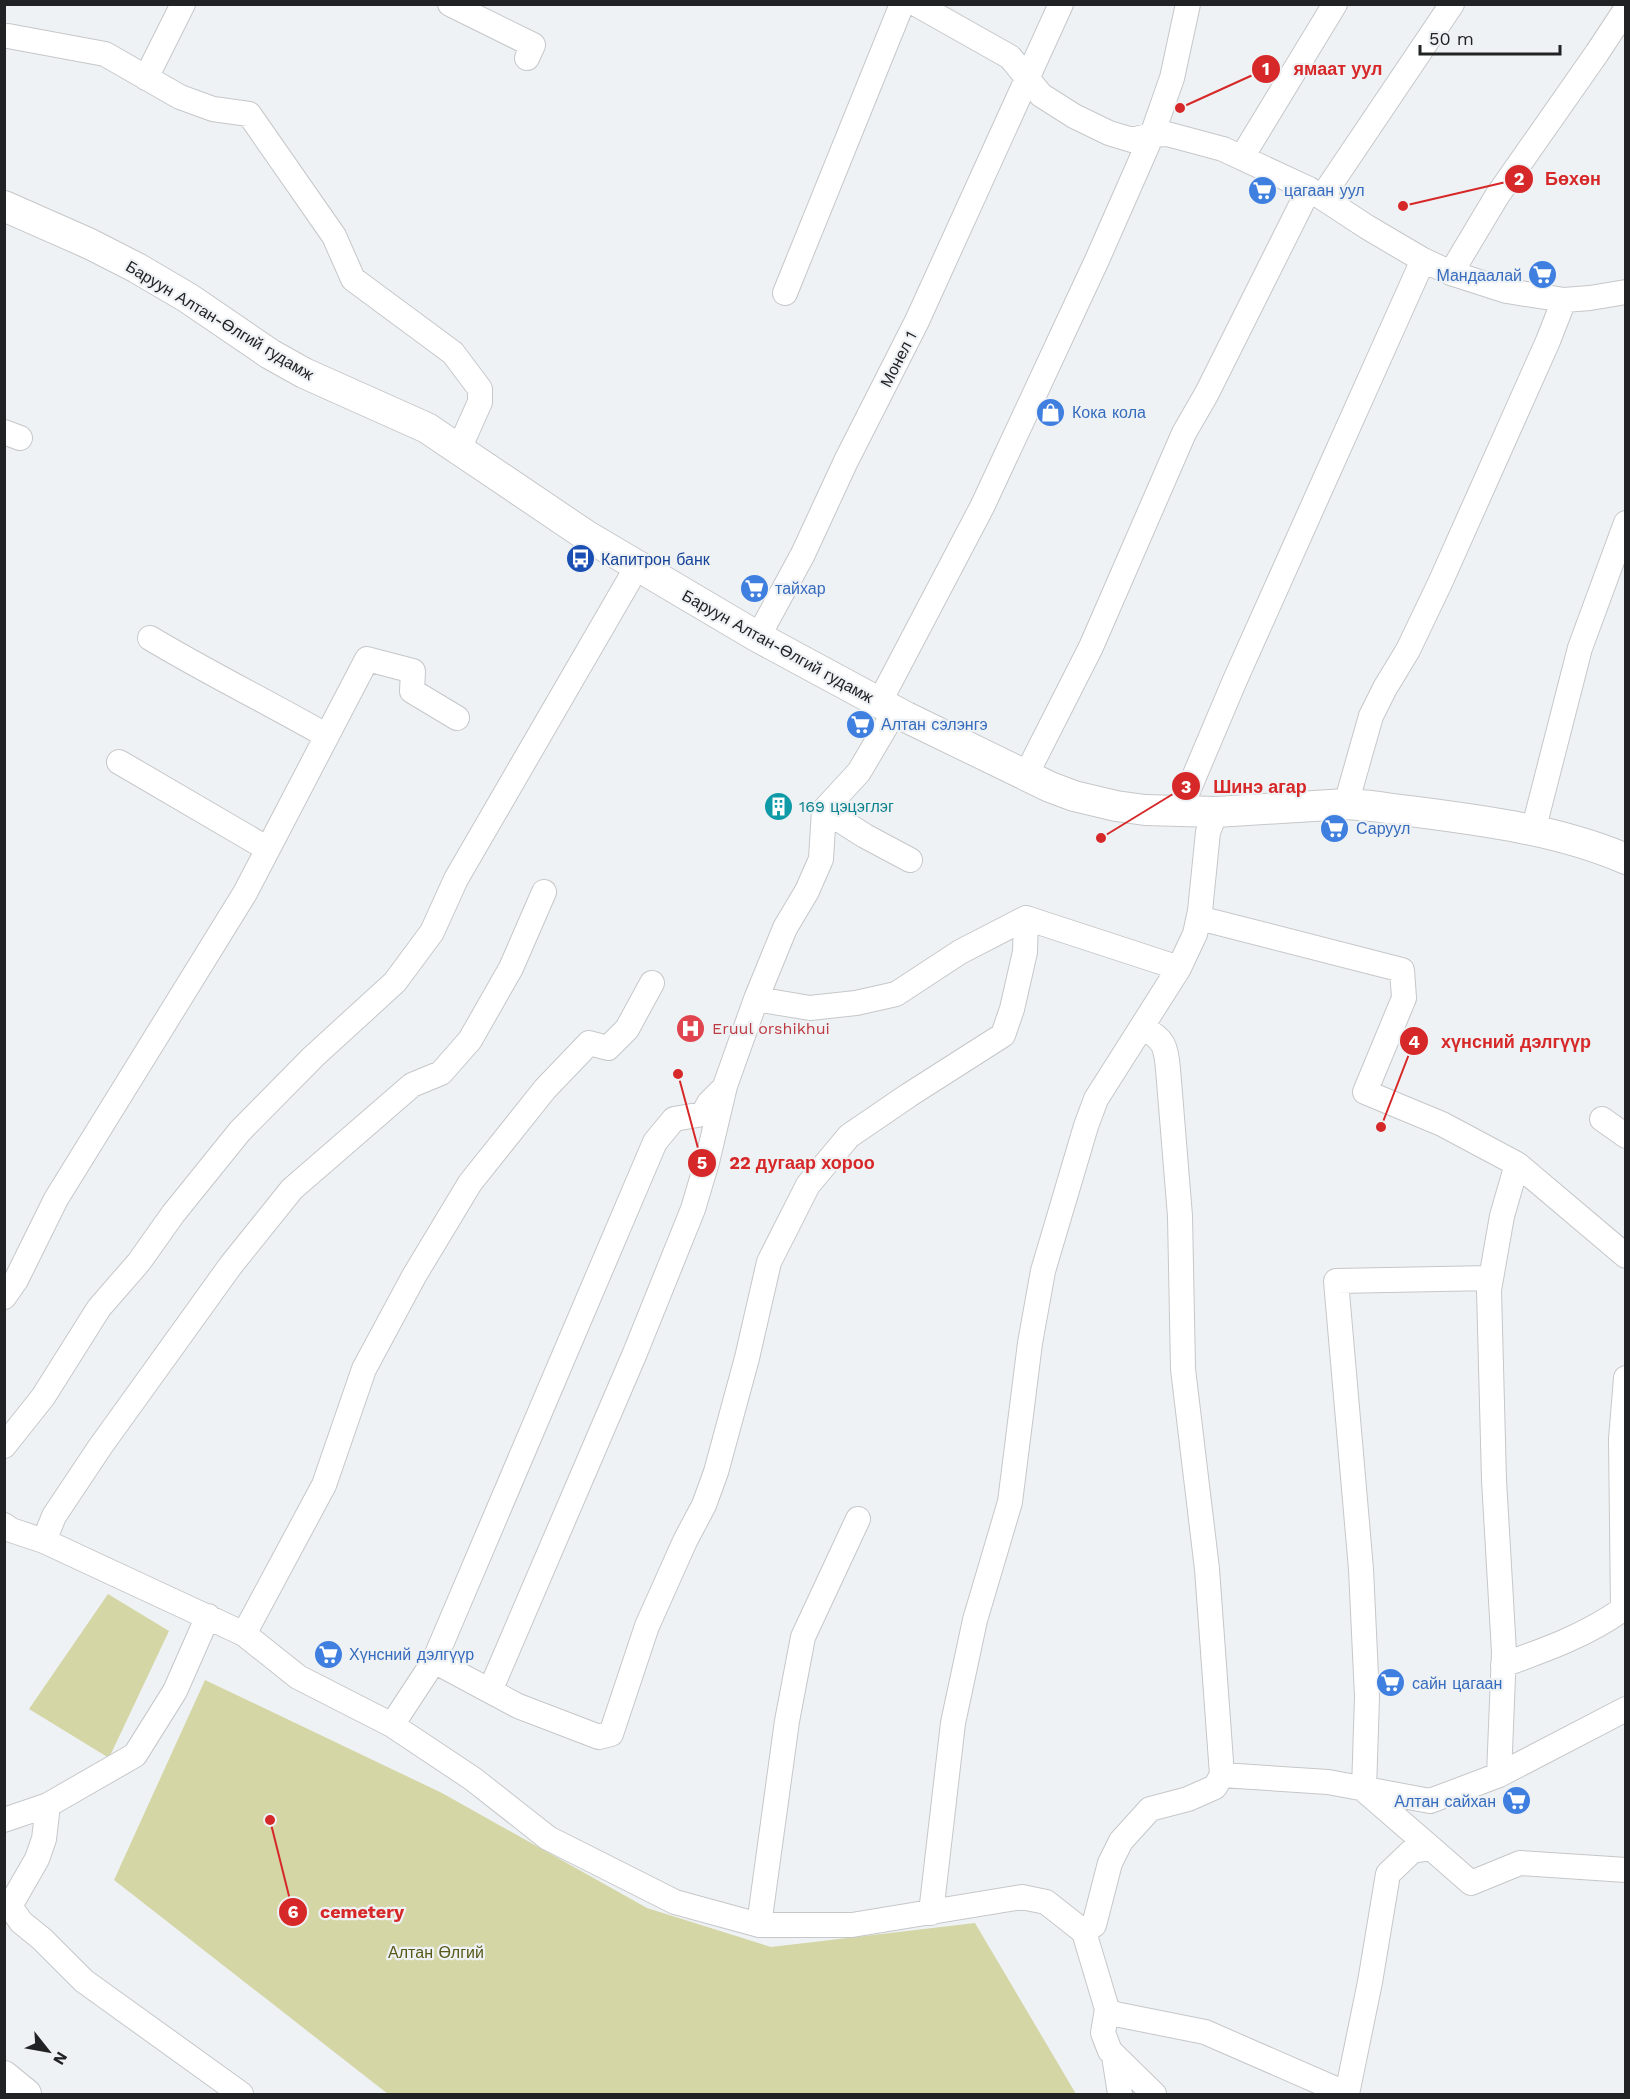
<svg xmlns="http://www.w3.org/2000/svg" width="1630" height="2099" viewBox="0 0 1630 2099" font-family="'Work Sans',sans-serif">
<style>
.green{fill:#d4d6a6}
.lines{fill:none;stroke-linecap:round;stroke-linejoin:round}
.minor-casing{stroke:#c5c7c9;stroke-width:26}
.major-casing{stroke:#c5c7c9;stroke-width:32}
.minor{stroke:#fff;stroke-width:24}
.major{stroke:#fff;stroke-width:30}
.labels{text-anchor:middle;stroke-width:4.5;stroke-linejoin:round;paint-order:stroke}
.shop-label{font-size:16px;fill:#366cbe;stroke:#eff2f4;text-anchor:start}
.street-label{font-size:16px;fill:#212223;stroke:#eff2f4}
.transit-label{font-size:16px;fill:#164399;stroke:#eff2f4;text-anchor:start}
.culture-label{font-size:16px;fill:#0d838f;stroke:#eff2f4;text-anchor:start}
.health-label{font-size:16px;fill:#be3a42;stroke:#eff2f4;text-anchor:start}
.park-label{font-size:16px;fill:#585918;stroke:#eff2f4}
.leader{fill:none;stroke:#d62828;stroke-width:2}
.callout-dot{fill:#d62828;stroke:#eff2f4;stroke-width:2}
.mark-label{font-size:18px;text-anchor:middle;font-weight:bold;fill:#fff}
.callout-label{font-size:18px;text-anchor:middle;font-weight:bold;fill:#d62828;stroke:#eff2f4;stroke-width:4.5;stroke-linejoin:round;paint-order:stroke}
</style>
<rect width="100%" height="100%" fill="#eff2f4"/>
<!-- green -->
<path class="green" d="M 108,1594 L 169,1631 L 109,1758 L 29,1709 Z
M 205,1680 L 442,1793 L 647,1908 L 771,1947 L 975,1923 L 1076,2094 L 388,2094 L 114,1880 Z"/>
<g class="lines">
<defs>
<path id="minor" d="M 450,4 L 533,45 L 527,58
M 916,4 L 1010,57 L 1041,95 L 1074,116 L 1109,133 L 1132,140 L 1152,135 L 1167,134 L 1223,149 L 1309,189 L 1367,227 L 1423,260 L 1451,273 L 1507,291 L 1564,300 L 1590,298 L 1626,292
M 8,36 L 105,54 L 180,97 L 213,109 L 249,114 L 334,236 L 353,279 L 453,353 L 480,389 L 480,402 L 459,449
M 146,78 L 183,4
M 1242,157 L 1335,4
M 1322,197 L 1452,4
M 1451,273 L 1497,196 L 1597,53 L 1626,9
M 785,293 L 902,4
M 4,432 L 20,438
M 758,637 L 803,554 L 846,461 L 917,321 L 1061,4
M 150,638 C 208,673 268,702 327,736
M 879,703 L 982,507 L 1097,260 L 1152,135 L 1172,78 L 1188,4
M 119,762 L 268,849
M 1026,775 L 1091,647 L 1184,433 L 1207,393 L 1309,189
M 1346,804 L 1371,716 L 1385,688 L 1408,650 L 1440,583 L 1548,341 L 1564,300
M 824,810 L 865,836 L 910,860
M 1180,810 L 1235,680 L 1423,260
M 1533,831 L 1580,648 L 1626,523
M 1199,918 L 1402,970 L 1404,998 L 1365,1092 L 1442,1124 L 1517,1164 L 1626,1256
M 756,999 L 810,1008 L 856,1003 L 896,994 L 960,952 L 1026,918 L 1179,968
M 1143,1028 C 1164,1039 1166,1046 1168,1069 L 1180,1216 L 1183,1369 L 1207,1569 L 1222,1775 L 1328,1782 L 1430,1801 L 1499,1775 L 1626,1709
M 1602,1119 L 1626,1136
M 4,1297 L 16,1280 L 56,1199 L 245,893 L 367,659 L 413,671 L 412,691 L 457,718
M 4,1446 L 43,1397 L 99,1308 L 139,1262 L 173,1214 L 240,1131 L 313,1057 L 395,982 L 432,932 L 456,879 L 638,565
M 4,1525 L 11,1530 L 44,1541 L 244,1634 L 298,1677 L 392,1725 L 473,1779 L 548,1838 L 675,1902 L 759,1925 L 852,1925 L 1022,1897 L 1046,1902 L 1084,1932
M 44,1541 L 54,1516 L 100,1447 L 231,1265 L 292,1189 L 412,1085 L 441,1073 L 470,1040 L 511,968 L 544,892
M 244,1634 L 324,1485 L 364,1369 L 414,1276 L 470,1183 L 545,1089 L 589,1043 L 608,1048 L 627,1029 L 652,983
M 434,1661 L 518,1706 L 599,1737 L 611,1734 L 647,1626 L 685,1541 L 704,1505 L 716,1472 L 747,1358 L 769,1262 L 808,1185 L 849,1136 L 909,1095 L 1003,1035 L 1012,1009 L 1025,952 L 1026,918
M 1503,1665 C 1545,1650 1587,1635 1623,1609 L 1621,1439 L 1626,1378
M 490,1691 L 635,1353 L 693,1209 L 707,1162 L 725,1086 L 756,999 L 785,928 L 807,891 L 821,859 L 824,810 L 859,772 L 895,711
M 392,1725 L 434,1661 L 655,1142 L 674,1119 L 703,1114 L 709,1103 L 721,1091
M 1222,1775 L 1215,1787 L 1188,1799 L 1150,1809 L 1121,1841 L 1110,1863 L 1094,1925 L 1084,1932 L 1107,2009 L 1115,2014 L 1205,2032 L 1347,2094
M 1499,1775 L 1504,1652 L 1494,1480 L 1489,1290 L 1502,1216 L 1517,1164
M 48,1805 L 44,1839 L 37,1859 L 10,1906 L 21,1922 L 42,1939 L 84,1981 L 241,2094
M 4,1820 L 48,1805 L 135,1755 L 175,1691 L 208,1616
M 1431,1848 L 1471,1883 L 1520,1863 L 1626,1870
M 931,1913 L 953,1723 L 975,1620 L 1010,1502 L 1030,1343 L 1043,1271 L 1086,1126 L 1096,1099 L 1179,968 L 1195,934 L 1200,911 L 1208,832 L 1216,812
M 759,1925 L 787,1721 L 803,1637 L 858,1519
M 1107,2009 L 1103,2033 L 1110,2051 L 1154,2094
M 1114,2056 L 1120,2094
M 1347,2094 L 1370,1982 L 1388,1874 L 1412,1851 L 1431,1848 L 1364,1790 L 1367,1697 L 1361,1569 L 1336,1281 L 1491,1278"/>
<path id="major" d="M 4,206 L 90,244 L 137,268 L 188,298 L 270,354 L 304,373 L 427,428 L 587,536 L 758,637 L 906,717 L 1050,787 L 1074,796 L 1116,806 L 1145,810 L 1216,812 L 1346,804 L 1372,806 C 1457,818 1547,825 1626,859
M 4,2076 L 26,2094"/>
</defs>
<!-- minor casing -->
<use href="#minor" class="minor-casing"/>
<!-- major casing -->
<use href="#major" class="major-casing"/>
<!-- minor -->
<use href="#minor" class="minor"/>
<!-- major -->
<use href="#major" class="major"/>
</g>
<!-- icons -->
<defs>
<symbol id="supermarket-disc" viewBox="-11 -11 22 22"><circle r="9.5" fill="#3f7fe0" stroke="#eff2f4"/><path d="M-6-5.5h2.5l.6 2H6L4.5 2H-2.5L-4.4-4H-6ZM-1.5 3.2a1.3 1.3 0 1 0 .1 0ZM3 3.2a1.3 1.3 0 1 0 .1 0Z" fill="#fff"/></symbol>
<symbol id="shop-disc" viewBox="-11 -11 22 22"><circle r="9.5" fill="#3f7fe0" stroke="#eff2f4"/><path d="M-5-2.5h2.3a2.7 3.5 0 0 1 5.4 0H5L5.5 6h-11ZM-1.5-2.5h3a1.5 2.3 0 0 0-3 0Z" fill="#fff"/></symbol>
<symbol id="bus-disc" viewBox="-11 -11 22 22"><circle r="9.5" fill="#1a4fb4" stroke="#eff2f4"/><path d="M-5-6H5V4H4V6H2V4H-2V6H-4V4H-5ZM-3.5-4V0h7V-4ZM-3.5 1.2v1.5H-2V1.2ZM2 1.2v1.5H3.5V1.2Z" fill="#fff"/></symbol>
<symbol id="building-disc" viewBox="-11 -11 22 22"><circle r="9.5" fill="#0f9aa8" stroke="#eff2f4"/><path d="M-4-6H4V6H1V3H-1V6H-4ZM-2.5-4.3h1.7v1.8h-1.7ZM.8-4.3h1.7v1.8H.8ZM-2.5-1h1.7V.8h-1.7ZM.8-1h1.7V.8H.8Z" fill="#fff"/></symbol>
<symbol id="hospital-disc" viewBox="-11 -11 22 22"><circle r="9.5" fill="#e0444e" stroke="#eff2f4"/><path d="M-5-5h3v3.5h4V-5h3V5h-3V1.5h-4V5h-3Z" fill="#fff"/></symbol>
</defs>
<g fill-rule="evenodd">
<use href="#supermarket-disc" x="1246" y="174" width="33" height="33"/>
<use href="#supermarket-disc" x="1526" y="258" width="33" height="33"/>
<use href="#shop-disc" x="1034" y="396" width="33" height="33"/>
<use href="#bus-disc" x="564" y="542" width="33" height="33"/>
<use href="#supermarket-disc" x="738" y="572" width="33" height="33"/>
<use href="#supermarket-disc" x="844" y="708" width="33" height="33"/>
<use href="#building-disc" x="762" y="790" width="33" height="33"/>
<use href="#supermarket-disc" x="1318" y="812" width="33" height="33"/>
<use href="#hospital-disc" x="674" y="1012" width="33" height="33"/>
<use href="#supermarket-disc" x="312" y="1638" width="33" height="33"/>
<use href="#supermarket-disc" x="1374" y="1666" width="33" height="33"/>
<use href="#supermarket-disc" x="1500" y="1784" width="33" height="33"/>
</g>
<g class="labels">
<!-- shop labels -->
<g class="shop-label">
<text x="1284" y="196">цагаан уул</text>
<text x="1522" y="281" text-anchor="end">Мандаалай</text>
<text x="1072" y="418">Кока кола</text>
<text x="775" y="594">тайхар</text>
<text x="881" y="730">Алтан сэлэнгэ</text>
<text x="1356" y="834">Саруул</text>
<text x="349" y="1660">Хүнсний дэлгүүр</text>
<text x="1412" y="1689">сайн цагаан</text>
<text x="1496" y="1807" text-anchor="end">Алтан сайхан</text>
</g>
<!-- street labels -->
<g class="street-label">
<text transform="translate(220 320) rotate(31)" y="6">Баруун Алтан-Өлгий гудамж</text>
<text transform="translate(898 359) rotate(-63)" y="6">Монел 1</text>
<text transform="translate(778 646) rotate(29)" y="6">Баруун Алтан-Өлгий гудамж</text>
</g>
<!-- transit labels -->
<g class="transit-label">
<text x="601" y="565">Капитрон банк</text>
</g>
<!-- culture labels -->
<g class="culture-label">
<text x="799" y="812">169 цэцэглэг</text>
</g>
<!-- health labels -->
<g class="health-label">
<text x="712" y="1034">Eruul orshikhui</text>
</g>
<!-- park labels -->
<g class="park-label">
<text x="436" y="1958">Алтан Өлгий</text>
</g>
</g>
<!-- callouts -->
<path class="leader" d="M1180 108L1266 69M1403 206L1519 179M1101 838L1186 786M1381 1127L1414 1041M678 1074L702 1163M270 1820L293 1912"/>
<g class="callout-dot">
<circle cx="1180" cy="108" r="6"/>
<circle cx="1403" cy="206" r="6"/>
<circle cx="1101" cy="838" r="6"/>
<circle cx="1381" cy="1127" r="6"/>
<circle cx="678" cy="1074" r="6"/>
<circle cx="270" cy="1820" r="6"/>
<circle cx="1266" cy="69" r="15"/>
<circle cx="1519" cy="179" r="15"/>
<circle cx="1186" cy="786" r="15"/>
<circle cx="1414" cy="1041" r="15"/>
<circle cx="702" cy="1163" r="15"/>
<circle cx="293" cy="1912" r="15"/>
</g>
<g class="mark-label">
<text x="1266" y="75">1</text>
<text x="1519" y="185">2</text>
<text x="1186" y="793">3</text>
<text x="1414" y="1048">4</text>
<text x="702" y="1169">5</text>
<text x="293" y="1918">6</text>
</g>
<g class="callout-label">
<text x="1338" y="75">ямаат уул</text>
<text x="1573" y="185">Бөхөн</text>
<text x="1260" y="793">Шинэ агар</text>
<text x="1516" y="1048">хүнсний дэлгүүр</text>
<text x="802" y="1169">22 дугаар хороо</text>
<text x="362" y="1918">cemetery</text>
</g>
<!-- border -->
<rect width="1630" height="2099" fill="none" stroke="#212223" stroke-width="12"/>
<!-- north arrow -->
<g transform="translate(48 2051) rotate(121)" stroke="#eff2f4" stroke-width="4.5" paint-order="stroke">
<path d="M0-4.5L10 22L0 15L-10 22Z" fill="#212223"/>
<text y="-9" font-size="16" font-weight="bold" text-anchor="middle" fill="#212223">N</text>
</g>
<!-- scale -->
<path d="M1420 45v9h140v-9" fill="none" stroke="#212223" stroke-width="3"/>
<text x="1429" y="45" font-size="18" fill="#212223" stroke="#eff2f4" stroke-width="4.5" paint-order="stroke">50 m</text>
</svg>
